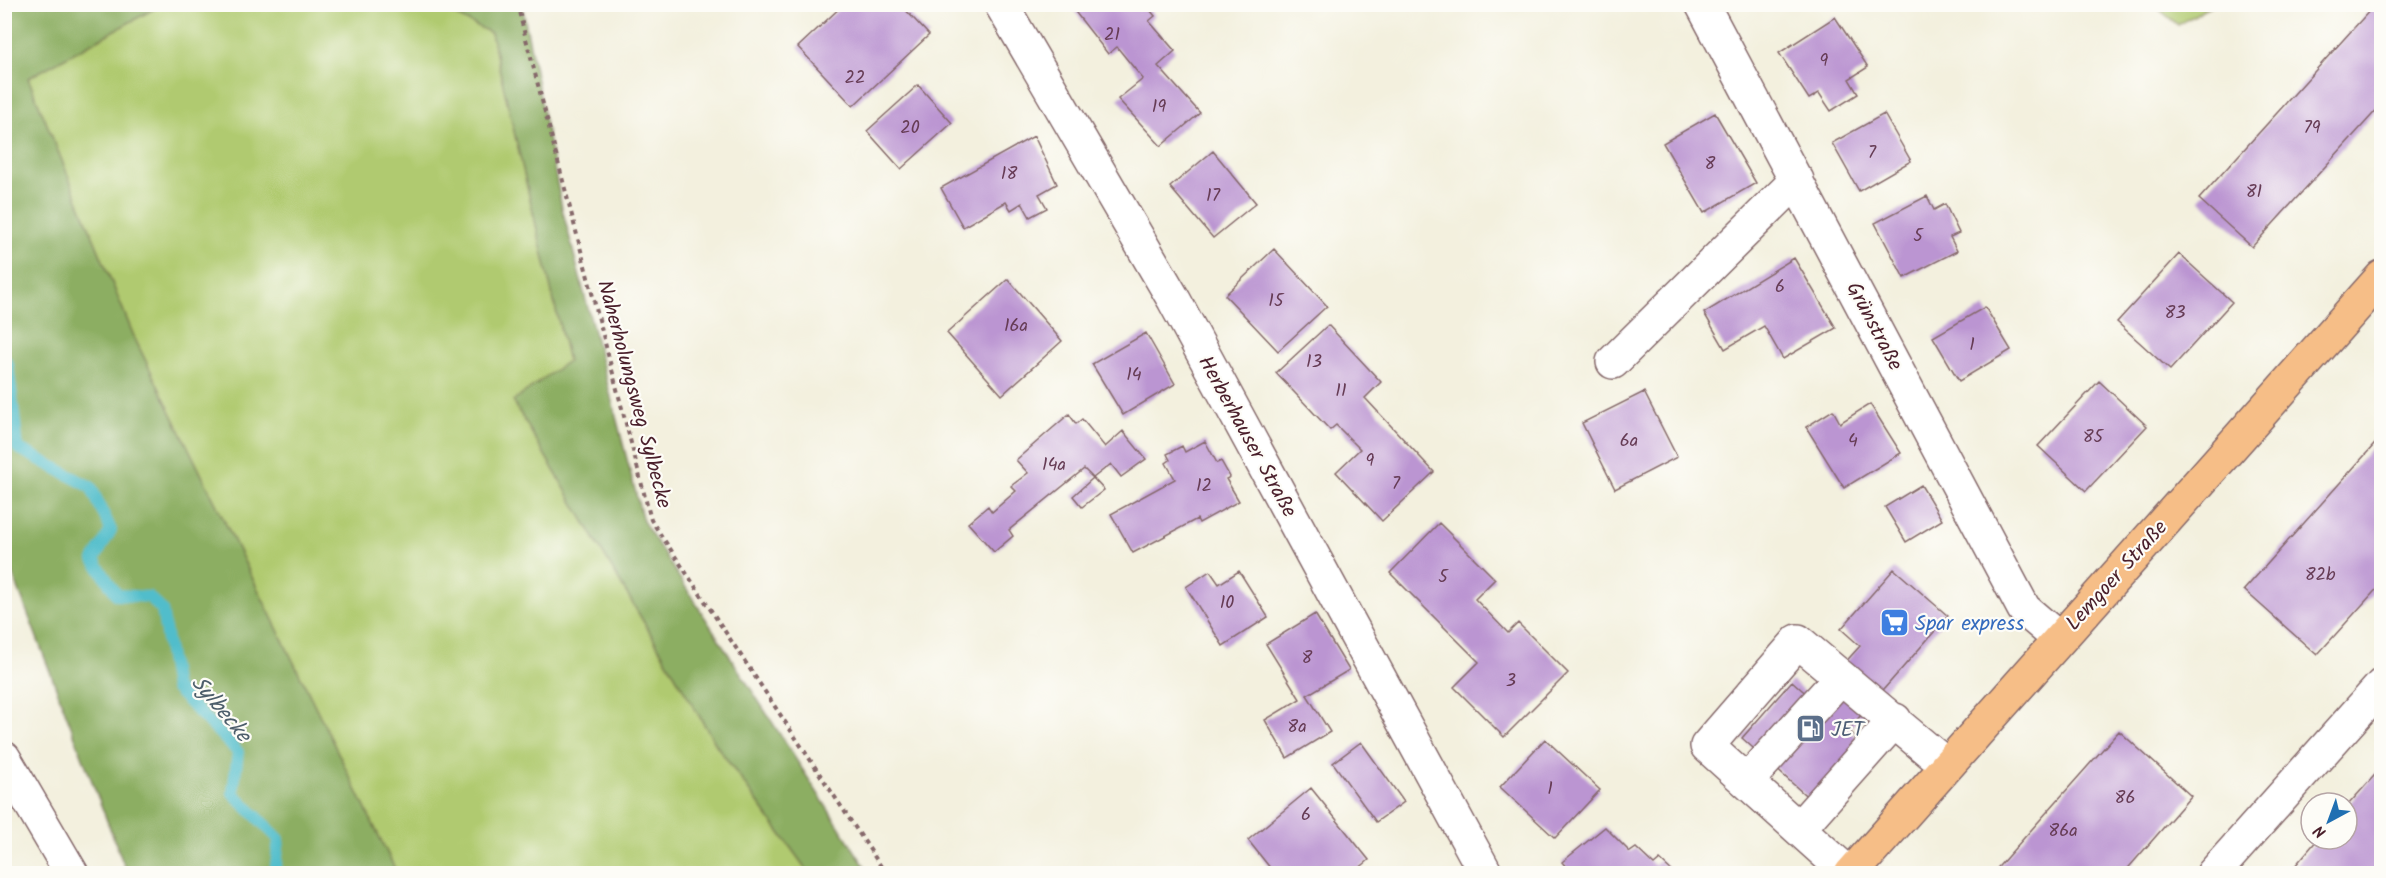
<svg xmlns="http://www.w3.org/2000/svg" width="2386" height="878" viewBox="0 0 2386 878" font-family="Kalam,sans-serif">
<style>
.green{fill:#b0ca6f;stroke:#7d744d;stroke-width:1.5}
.forest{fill:#8cae62;stroke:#6b6646;stroke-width:1.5}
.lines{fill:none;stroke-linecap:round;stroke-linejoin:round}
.stream{stroke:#51bdcb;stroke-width:12}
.building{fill:#bb95d2}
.minor-casing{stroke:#85686a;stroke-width:36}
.major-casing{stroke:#85686a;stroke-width:36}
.path{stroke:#85686a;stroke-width:4;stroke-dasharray:4.5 4.5;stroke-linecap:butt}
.minor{stroke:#fff;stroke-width:33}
.major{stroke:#f6be87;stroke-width:33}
.labels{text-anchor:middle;stroke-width:4.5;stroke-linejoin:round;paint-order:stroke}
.number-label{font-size:18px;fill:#663c55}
.street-label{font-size:21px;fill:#4a1f2b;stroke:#fdfcf7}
.shop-label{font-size:21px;fill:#366cbe;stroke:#fdfcf7;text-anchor:start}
.service-label{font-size:21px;fill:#4e5e75;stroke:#fdfcf7;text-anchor:start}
.water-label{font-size:22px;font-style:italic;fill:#4d5e6b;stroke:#fdfcf7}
</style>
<rect width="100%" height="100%" fill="#fdfcf7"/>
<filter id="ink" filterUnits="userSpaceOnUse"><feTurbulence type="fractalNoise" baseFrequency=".0167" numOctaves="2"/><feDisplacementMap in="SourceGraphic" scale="12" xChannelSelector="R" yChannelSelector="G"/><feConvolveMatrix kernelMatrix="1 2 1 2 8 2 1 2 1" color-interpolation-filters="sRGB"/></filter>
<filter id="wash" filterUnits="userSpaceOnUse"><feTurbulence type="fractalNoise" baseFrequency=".008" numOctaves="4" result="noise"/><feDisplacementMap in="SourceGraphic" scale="24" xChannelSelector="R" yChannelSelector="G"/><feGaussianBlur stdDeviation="1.35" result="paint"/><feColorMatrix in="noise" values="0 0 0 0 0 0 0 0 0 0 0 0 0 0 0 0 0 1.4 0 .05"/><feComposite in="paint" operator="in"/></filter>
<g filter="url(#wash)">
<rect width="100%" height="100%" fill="#f3f0de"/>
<!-- green -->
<path class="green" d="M 161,5 L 435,5 L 491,33 L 568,361 L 513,401 L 717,746 L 809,873 L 397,873 L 135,339 L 28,78 Z
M 2154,5 L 2212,4 L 2212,5 L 2178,25 Z"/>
<!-- forest -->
<path class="forest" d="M 5,4 L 161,5 L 28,78 L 135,339 L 397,873 L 127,873 L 5,554 Z
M 435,5 L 522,5 L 562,208 L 643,521 L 869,873 L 809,873 L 717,746 L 513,401 L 568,361 L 491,33 Z"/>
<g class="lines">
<!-- stream -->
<path class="stream" d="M 4,359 L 8,365 L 18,448 L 91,487 L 111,530 L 94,560 L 117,595 L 149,597 L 162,610 L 175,688 L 238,752 L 233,793 L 279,839 L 275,874"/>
</g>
<g id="blocks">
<!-- building -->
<path class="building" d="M 844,4 L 900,4 L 929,35 L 853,106 L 798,47 Z
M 1069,4 L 1145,4 L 1155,16 L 1149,21 L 1175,51 L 1158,66 L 1200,113 L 1161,146 L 1118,99 L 1143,79 L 1117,47 L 1108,54 Z
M 2372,8 L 2382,17 L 2382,104 L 2252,247 L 2199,199 Z
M 1835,17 L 1868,67 L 1849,79 L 1858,94 L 1831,111 L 1819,93 L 1809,99 L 1779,53 Z
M 918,85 L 952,123 L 901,169 L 867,131 Z
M 1715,113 L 1756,183 L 1704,213 L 1663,143 Z
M 1884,114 L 1911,161 L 1859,191 L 1832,143 Z
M 1034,136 L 1057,184 L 1039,194 L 1047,208 L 1030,217 L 1022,203 L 1011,210 L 1006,202 L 963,227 L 941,188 Z
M 1213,151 L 1256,203 L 1213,238 L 1170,187 Z
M 1927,196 L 1934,210 L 1945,204 L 1959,233 L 1950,237 L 1957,251 L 1904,278 L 1875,223 Z
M 1274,249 L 1327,306 L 1278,351 L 1225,295 Z
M 2179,254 L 2232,302 L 2170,370 L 2117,322 Z
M 1794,258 L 1836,328 L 1783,359 L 1764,326 L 1725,349 L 1704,313 Z
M 1008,279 L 1062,341 L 1002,395 L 947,333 Z
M 1985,307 L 2011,350 L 1959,381 L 1933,337 Z
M 1328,325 L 1381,382 L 1365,398 L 1434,472 L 1382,521 L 1336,472 L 1360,449 L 1336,425 L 1330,430 L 1276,373 Z
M 1146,333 L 1175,384 L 1123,415 L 1092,364 Z
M 2099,381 L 2147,426 L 2086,491 L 2038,446 Z
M 1644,392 L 1677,457 L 1615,489 L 1582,423 Z
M 1870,404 L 1901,453 L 1844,488 L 1806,427 L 1833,410 L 1840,423 Z
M 1069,414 L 1076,424 L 1082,419 L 1105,447 L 1123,431 L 1146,459 L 1121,477 L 1111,464 L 1093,478 L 1104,490 L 1082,507 L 1073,496 L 1093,478 L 1084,469 L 1009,530 L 1013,536 L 994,552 L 968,523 L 988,506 L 992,512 L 1016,491 L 1011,486 L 1028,473 L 1016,460 Z
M 2382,436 L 2382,583 L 2317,655 L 2244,590 Z
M 1205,441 L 1217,463 L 1221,461 L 1230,477 L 1226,479 L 1239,501 L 1199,523 L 1197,519 L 1133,553 L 1111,514 L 1175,479 L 1166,463 L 1170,460 L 1167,454 L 1182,446 L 1185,452 Z
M 1921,485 L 1942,520 L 1906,542 L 1885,507 Z
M 1439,523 L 1495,579 L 1475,599 L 1508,633 L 1518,623 L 1568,673 L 1504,737 L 1454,687 L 1479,662 L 1390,573 Z
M 1894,569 L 1948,616 L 1848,730 L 1864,744 L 1813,802 L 1742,738 L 1792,681 L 1812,699 L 1860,646 L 1841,629 Z
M 1210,571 L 1219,584 L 1239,571 L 1268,617 L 1223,646 L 1186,587 Z
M 1315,614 L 1349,670 L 1307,695 L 1330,732 L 1287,758 L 1265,720 L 1300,699 L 1266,644 Z
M 2119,731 L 2191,796 L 2123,874 L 1992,874 Z
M 1545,739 L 1600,790 L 1555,838 L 1500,787 Z
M 1361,742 L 1404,802 L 1376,822 L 1333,763 Z
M 2382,767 L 2382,874 L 2288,874 L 2318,839 L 2347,839 L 2347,806 Z
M 1311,788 L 1369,860 L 1352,874 L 1275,874 L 1248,840 Z
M 1605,827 L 1630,852 L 1636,848 L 1654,865 L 1660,860 L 1675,874 L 1572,874 L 1562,862 Z"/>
</g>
</g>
<g filter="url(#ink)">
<use href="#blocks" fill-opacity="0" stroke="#85686a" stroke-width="1.5"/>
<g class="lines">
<defs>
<path id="minor" d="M 1001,4 L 1174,300 L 1486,874
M 1702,4 L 2024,609 L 2059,639
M 1613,362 L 1797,180
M 4,758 L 72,874
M 1747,781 L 1841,677
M 1800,827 L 1895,720
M 1849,874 L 1707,746 L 1798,641 L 1946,765
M 2213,874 L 2382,685"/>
<path id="major" d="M 1851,874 L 2382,277"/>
</defs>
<!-- minor casing -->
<use href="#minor" class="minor-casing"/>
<!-- major casing -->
<use href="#major" class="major-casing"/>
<!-- path -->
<path class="path" d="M 517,4 L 651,520 L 886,874"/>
<!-- minor -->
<use href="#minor" class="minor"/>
<!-- major -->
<use href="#major" class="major"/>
</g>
</g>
<!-- icons -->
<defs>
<symbol id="supermarket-square" viewBox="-11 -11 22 22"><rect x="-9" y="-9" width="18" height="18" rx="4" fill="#3f7fe0" stroke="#fdfcf7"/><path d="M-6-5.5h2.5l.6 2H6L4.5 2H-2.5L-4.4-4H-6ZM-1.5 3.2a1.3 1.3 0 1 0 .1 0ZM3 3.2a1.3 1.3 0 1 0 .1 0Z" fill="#fff"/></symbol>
<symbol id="fuel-square" viewBox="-11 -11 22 22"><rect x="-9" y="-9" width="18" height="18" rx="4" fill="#5c6f8a" stroke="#fdfcf7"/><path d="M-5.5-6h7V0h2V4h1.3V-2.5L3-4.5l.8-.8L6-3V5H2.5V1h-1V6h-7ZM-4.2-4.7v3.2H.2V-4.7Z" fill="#fff"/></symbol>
</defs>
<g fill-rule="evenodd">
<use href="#supermarket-square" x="1878" y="606" width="33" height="33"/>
<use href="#fuel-square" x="1794" y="712" width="33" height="33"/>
</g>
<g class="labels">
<!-- number labels -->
<g class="number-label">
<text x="1112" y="40">21</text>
<text x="1824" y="66">9</text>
<text x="855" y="83">22</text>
<text x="1159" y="112">19</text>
<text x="910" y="133">20</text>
<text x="2312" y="133">79</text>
<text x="1872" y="158">7</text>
<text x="1710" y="169">8</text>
<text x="1009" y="179">18</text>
<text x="2254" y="197">81</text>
<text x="1213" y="201">17</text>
<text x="1918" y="241">5</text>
<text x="1780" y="292">6</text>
<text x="1276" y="306">15</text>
<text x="2175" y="318">83</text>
<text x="1016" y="331">16a</text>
<text x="1972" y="350">1</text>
<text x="1314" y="367">13</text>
<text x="1134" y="380">14</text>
<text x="1341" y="396">11</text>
<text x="2093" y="442">85</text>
<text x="1629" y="446">6a</text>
<text x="1853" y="446">4</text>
<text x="1370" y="466">9</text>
<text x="1054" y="470">14a</text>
<text x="1396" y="489">7</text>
<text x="1204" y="491">12</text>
<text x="2320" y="580">82b</text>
<text x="1443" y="582">5</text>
<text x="1227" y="608">10</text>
<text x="1307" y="663">8</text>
<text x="1511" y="686">3</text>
<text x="1297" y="732">8a</text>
<text x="1550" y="794">1</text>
<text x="2125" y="803">86</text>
<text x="1306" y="820">6</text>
<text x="2063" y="836">86a</text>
</g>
<!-- street labels -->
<g class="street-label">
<text transform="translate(1875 326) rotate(62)" y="7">Grünstraße</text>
<text transform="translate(635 394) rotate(75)" y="7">Naherholungsweg Sylbecke</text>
<text transform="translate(1248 436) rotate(61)" y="7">Herberhauser Straße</text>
<text transform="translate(2116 575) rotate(-48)" y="7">Lemgoer Straße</text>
</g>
<!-- shop labels -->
<g class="shop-label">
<text x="1915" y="630">Spar express</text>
</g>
<!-- service labels -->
<g class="service-label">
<text x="1831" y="736">JET</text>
</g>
<!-- water labels -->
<g class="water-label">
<text transform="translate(222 708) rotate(50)" y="8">Sylbecke</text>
</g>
</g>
<!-- margin -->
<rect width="2386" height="878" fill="none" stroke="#fdfcf7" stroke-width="24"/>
<!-- north arrow -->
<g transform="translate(2329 821) rotate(221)"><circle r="28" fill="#fdfcf7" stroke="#b5a4a5" stroke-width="1.5"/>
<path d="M0-4.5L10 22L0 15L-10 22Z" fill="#1f6fb2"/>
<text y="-9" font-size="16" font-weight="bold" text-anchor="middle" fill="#4a1f2b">N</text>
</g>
</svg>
